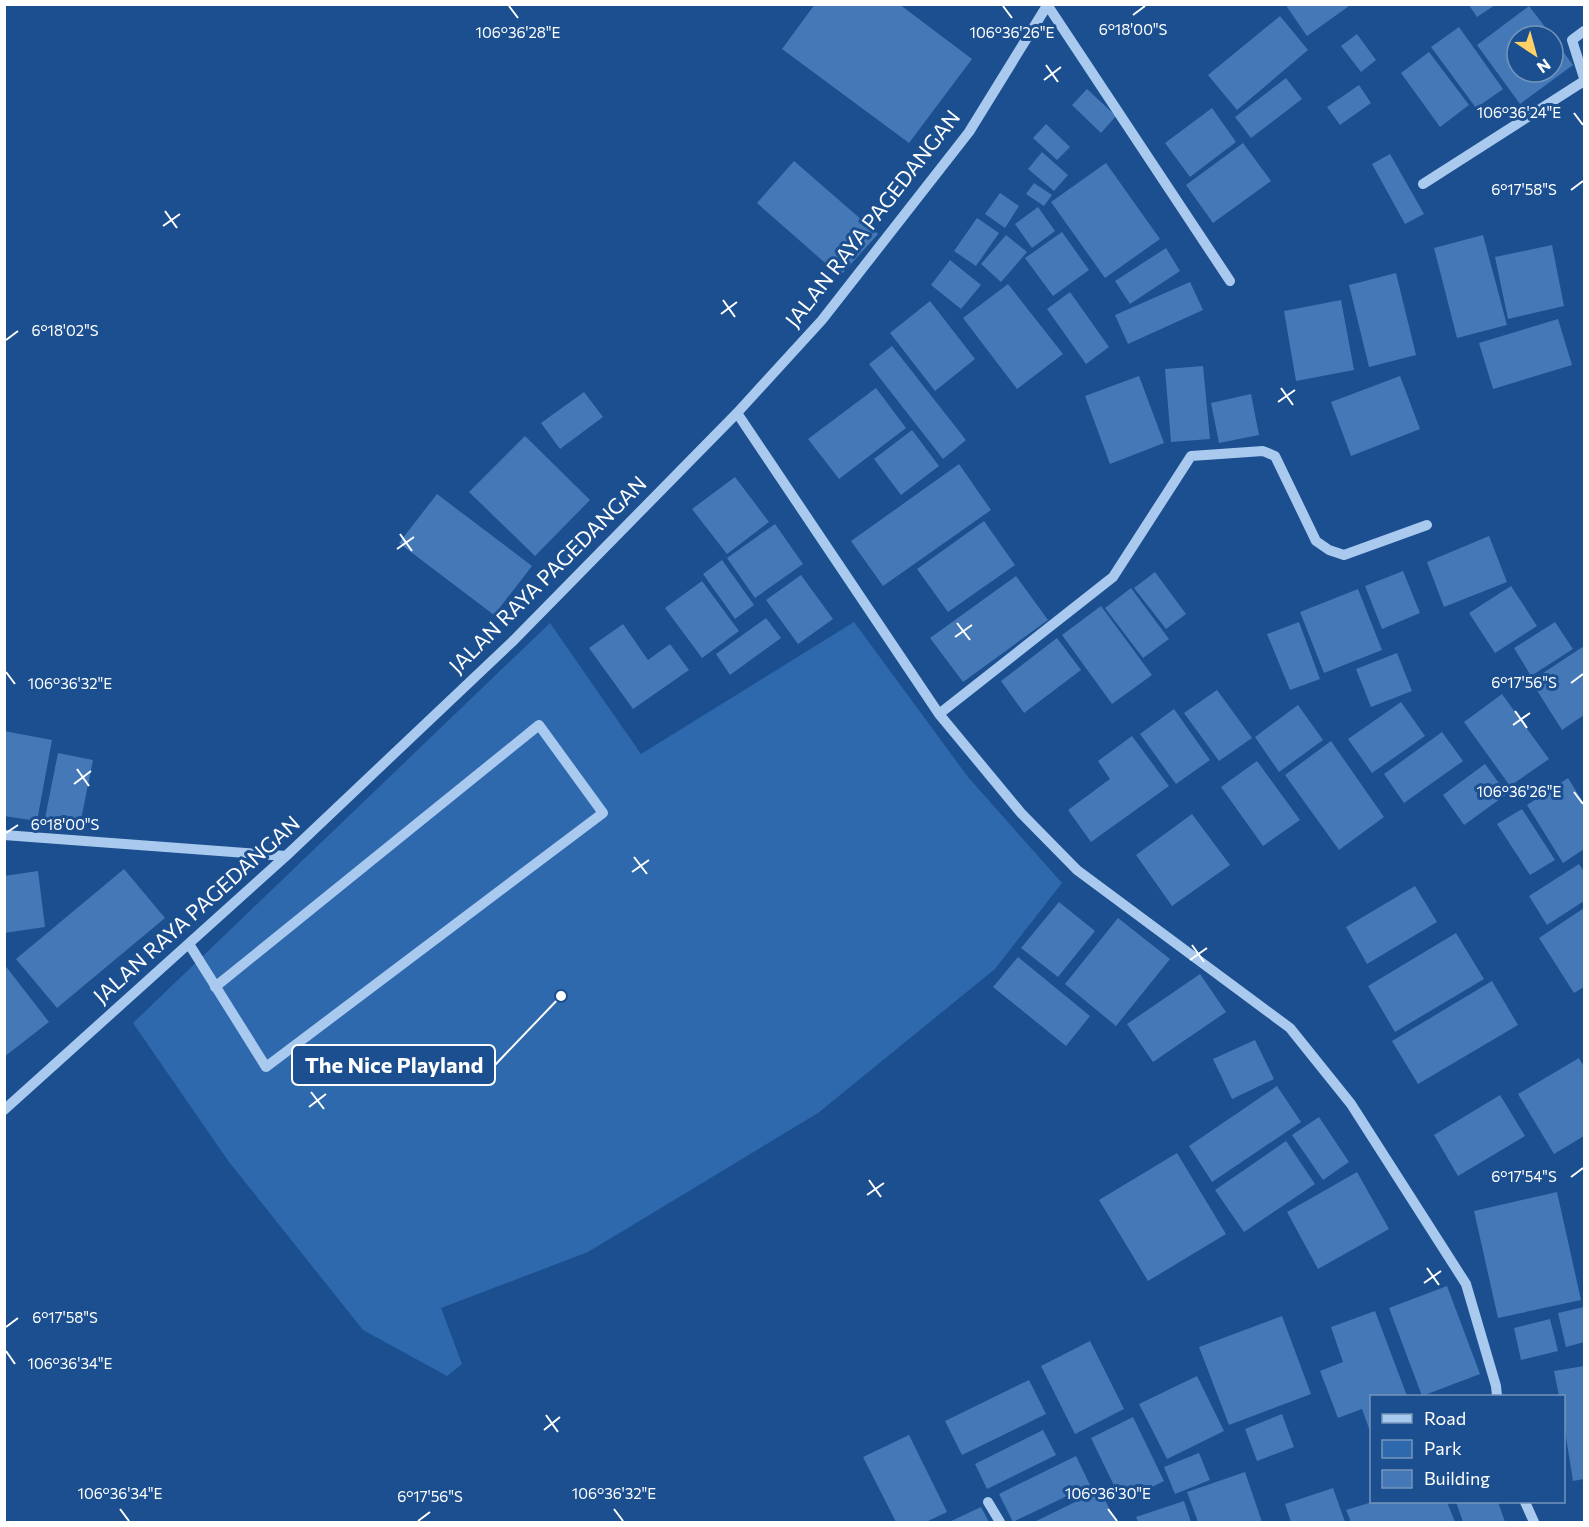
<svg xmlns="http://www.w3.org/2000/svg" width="1589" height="1527" viewBox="0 0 1589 1527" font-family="Commissioner,sans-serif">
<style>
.green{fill:#2e69ad}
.building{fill:#4478b7}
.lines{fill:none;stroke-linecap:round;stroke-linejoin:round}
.minor{stroke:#a9c9ee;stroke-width:10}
.ticks{fill:none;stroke:#fff;stroke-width:2}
.labels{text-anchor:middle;stroke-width:6;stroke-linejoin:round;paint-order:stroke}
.street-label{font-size:21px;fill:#fff;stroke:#1b4f8f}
.ticks-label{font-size:15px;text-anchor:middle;fill:#fff;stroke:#1b4f8f;stroke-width:6;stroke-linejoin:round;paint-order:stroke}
.leader{fill:none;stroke:#fff;stroke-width:2}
.callout-dot{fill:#fff;stroke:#1b4f8f;stroke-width:2}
.callout{fill:#1b4f8f;stroke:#fff;stroke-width:2}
.callout-label{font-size:22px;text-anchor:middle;font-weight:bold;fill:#fff}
</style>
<rect width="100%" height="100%" fill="#1b4f8f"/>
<!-- green -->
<path class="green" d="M 854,622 L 968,777 L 1062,883 L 995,969 L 818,1113 L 588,1252 L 441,1308 L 462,1364 L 447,1376 L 363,1330 L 229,1162 L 133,1023 L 550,623 L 641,754 Z"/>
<!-- building -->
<path class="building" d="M 815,4 L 899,4 L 972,59 L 909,143 L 782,49 Z
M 1285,4 L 1352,4 L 1307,36 Z
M 1469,5 L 1495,5 L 1477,17 Z
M 1529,6 L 1552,36 L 1517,36 L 1517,72 L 1553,72 L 1553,38 L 1573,65 L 1520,104 L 1477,45 Z
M 1280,16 L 1308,50 L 1237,110 L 1208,75 Z
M 1459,27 L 1503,89 L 1476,108 L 1431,47 Z
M 1357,34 L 1376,60 L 1361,72 L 1341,46 Z
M 1429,52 L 1469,105 L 1440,127 L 1401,73 Z
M 1286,78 L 1302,99 L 1251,138 L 1235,117 Z
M 1359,85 L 1371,103 L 1340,125 L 1327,107 Z
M 1087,89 L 1116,116 L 1101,133 L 1072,105 Z
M 1212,108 L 1236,142 L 1190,177 L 1165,143 Z
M 1046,124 L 1070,147 L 1057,160 L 1033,138 Z
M 1243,143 L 1271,181 L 1213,223 L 1186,185 Z
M 1042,152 L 1068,175 L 1054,191 L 1028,169 Z
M 1390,154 L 1424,214 L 1405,224 L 1372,164 Z
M 794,161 L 878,234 L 840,276 L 757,203 Z
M 1106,163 L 1160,239 L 1105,278 L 1051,202 Z
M 1034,183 L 1052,195 L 1044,206 L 1026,194 Z
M 1000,193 L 1019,206 L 1005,228 L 985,214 Z
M 1038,207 L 1055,231 L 1032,248 L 1015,224 Z
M 977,218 L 999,233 L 976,266 L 954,251 Z
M 1062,232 L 1089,270 L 1053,296 L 1025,258 Z
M 1006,235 L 1027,252 L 1001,282 L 981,264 Z
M 1483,235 L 1507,325 L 1457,338 L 1434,248 Z
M 1552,245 L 1564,306 L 1508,319 L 1495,257 Z
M 1166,248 L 1180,271 L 1130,304 L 1115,281 Z
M 950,260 L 981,285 L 961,309 L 931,285 Z
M 1396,273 L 1416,355 L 1369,367 L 1349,285 Z
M 1190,282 L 1203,310 L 1128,344 L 1115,315 Z
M 1008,284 L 1063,354 L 1017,389 L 963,318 Z
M 1070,292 L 1109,347 L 1086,364 L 1047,309 Z
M 1341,300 L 1354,370 L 1296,381 L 1284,311 Z
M 930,301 L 975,359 L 935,391 L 890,333 Z
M 1558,319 L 1572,365 L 1493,389 L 1479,343 Z
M 892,346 L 966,440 L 943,459 L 869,364 Z
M 1203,366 L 1210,439 L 1171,442 L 1165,369 Z
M 1139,376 L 1164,443 L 1110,464 L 1085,396 Z
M 1400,376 L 1420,429 L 1351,456 L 1331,402 Z
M 876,388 L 906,428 L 839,479 L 808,439 Z
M 584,392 L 603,417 L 560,449 L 541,423 Z
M 1251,394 L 1259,435 L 1219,443 L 1211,403 Z
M 912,430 L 939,466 L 901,495 L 874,459 Z
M 525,436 L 590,500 L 535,556 L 469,492 Z
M 959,464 L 991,510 L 883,586 L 851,541 Z
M 735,477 L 769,522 L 727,554 L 692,509 Z
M 437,494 L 532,566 L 494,615 L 399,543 Z
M 984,521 L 1015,565 L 948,612 L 917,569 Z
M 775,524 L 803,564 L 755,598 L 727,558 Z
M 1489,536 L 1507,582 L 1444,607 L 1427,562 Z
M 722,560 L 754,605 L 735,619 L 703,574 Z
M 1403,571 L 1420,613 L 1382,629 L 1365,586 Z
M 1155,572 L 1186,614 L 1166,629 L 1134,588 Z
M 801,575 L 833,619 L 798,644 L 766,600 Z
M 1016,576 L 1048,620 L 963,682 L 930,638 Z
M 702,581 L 739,631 L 702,658 L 665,608 Z
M 1511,586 L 1537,626 L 1495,653 L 1469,613 Z
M 1131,588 L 1169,639 L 1143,658 L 1105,608 Z
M 1358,589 L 1382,650 L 1324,673 L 1300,612 Z
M 1101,606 L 1152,675 L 1112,704 L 1062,635 Z
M 766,618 L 781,638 L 730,675 L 716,654 Z
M 1299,622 L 1320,679 L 1290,690 L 1267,634 Z
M 1555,622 L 1573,649 L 1531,676 L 1514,648 Z
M 623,624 L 648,660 L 670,644 L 689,670 L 633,709 L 589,648 Z
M 1057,638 L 1081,670 L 1024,713 L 1001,681 Z
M 1584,646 L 1584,715 L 1562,730 L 1531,681 Z
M 1397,653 L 1412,691 L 1371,707 L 1356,669 Z
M 1217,690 L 1252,738 L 1219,761 L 1184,713 Z
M 1502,694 L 1549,759 L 1510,786 L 1464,722 Z
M 1401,702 L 1425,736 L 1372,773 L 1348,739 Z
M 1298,705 L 1323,740 L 1279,772 L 1255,737 Z
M 1174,709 L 1210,760 L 1176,784 L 1140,734 Z
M 4,731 L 52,740 L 37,821 L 4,816 Z
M 1442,732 L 1463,761 L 1404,803 L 1384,774 Z
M 1132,736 L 1169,786 L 1091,842 L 1068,810 L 1110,779 L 1098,761 Z
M 1331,741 L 1384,817 L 1339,850 L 1285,775 Z
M 58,753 L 93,760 L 80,825 L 45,818 Z
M 1257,761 L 1300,820 L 1263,846 L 1221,787 Z
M 1485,764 L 1507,794 L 1464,825 L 1443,795 Z
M 1568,778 L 1584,804 L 1584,849 L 1563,863 L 1527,805 Z
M 1522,809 L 1555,860 L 1530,875 L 1497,824 Z
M 1192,814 L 1230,865 L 1172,906 L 1136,855 Z
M 1579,864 L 1584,871 L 1584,901 L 1547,925 L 1529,896 Z
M 124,869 L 165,918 L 57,1008 L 16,959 Z
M 38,871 L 45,927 L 4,933 L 4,876 Z
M 1415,886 L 1437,922 L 1367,964 L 1346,927 Z
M 1059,902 L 1095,931 L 1058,977 L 1021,948 Z
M 1584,908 L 1584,987 L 1574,993 L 1539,938 Z
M 1118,918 L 1170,959 L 1116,1026 L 1065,984 Z
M 1456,933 L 1484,979 L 1395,1032 L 1368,986 Z
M 1018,957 L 1090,1016 L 1066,1046 L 993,987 Z
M 4,964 L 49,1022 L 4,1057 Z
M 1200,974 L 1226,1012 L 1153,1062 L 1127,1024 Z
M 1492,981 L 1518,1025 L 1418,1084 L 1392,1041 Z
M 1255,1040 L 1274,1079 L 1232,1099 L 1213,1059 Z
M 1579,1058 L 1584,1067 L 1584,1136 L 1554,1154 L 1518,1094 Z
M 1277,1086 L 1301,1122 L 1212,1182 L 1189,1146 Z
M 1500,1095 L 1525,1136 L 1458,1176 L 1434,1135 Z
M 1319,1117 L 1349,1162 L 1323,1180 L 1292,1135 Z
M 1286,1141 L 1315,1184 L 1244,1232 L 1215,1190 Z
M 1177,1153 L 1226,1234 L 1148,1281 L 1099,1200 Z
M 1357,1172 L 1389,1229 L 1318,1269 L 1287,1212 Z
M 1557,1192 L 1581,1300 L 1498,1318 L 1474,1211 Z
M 1447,1286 L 1480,1374 L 1422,1396 L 1389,1308 Z
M 1584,1307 L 1584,1342 L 1566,1347 L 1558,1313 Z
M 1375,1311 L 1407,1396 L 1372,1396 L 1371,1434 L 1362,1409 L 1338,1418 L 1320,1371 L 1343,1362 L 1331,1327 Z
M 1282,1316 L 1311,1394 L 1229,1425 L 1199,1347 Z
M 1550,1319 L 1558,1351 L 1521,1360 L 1514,1328 Z
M 1090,1341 L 1124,1409 L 1075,1434 L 1041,1366 Z
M 1584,1366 L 1584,1479 L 1573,1481 L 1564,1425 L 1564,1396 L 1559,1396 L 1554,1371 Z
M 1197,1376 L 1224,1431 L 1167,1459 L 1139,1404 Z
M 1029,1380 L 1046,1414 L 962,1455 L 945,1421 Z
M 1282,1414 L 1294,1447 L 1257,1461 L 1245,1429 Z
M 1133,1417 L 1164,1481 L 1122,1502 L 1091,1438 Z
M 1043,1430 L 1056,1455 L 987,1489 L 975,1464 Z
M 909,1435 L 947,1512 L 926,1522 L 896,1522 L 863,1457 Z
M 1199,1453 L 1210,1480 L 1175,1494 L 1164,1467 Z
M 1076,1456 L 1090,1485 L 1013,1522 L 999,1494 Z
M 1245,1472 L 1262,1522 L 1198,1522 L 1187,1492 Z
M 1333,1488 L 1345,1522 L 1291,1522 L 1285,1504 Z
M 1100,1490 L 1116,1522 L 1034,1522 Z
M 1184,1501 L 1191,1522 L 1138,1522 L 1136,1517 Z
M 1372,1502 L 1447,1502 L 1455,1522 L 1351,1522 L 1346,1510 Z
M 1456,1502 L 1498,1502 L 1505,1522 L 1463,1522 Z
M 981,1507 L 989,1522 L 949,1522 Z"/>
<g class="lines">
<!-- minor -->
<path class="minor" d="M 1048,6 L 1230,281
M 1584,31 L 1572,40 L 1584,78
M 1423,184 L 1584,81
M 737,413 L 939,714 L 1021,813 L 1077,870 L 1290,1028 L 1351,1104 L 1466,1284 L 1496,1386 L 1497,1396
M 939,714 L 1113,577 L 1191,456 L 1263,451 L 1275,456 L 1316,541 L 1329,550 L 1344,555 L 1427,525
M 4,835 L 286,856
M 189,944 L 266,1067 L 603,813 L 539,725 L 215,987
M 4,1110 L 286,856 L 514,640 L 737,413 L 822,320 L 969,132 L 1048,4
M 988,1502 L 1000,1522
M 1525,1502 L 1534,1522"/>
</g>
<!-- ticks -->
<path class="ticks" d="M 509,6 L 518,18M 1003,6 L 1012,18M 1133,15 L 1145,6M 1046,65 L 1058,82M 1044,80 L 1061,67M 1574,113 L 1583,125M 1571,190 L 1583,181M 165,211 L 177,228M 163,226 L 180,214M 723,300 L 735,317M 721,314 L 737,302M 6,340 L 18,331M 1281,388 L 1293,405M 1278,402 L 1295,390M 400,534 L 412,551M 397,549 L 414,537M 957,623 L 970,640M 955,637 L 972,625M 6,672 L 15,684M 1571,683 L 1583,674M 1515,711 L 1527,728M 1513,725 L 1530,713M 77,769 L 89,786M 74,784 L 91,771M 1574,792 L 1583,804M 6,833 L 18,825M 634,857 L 647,874M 632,872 L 649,860M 1192,945 L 1204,962M 1190,960 L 1207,948M 311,1092 L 324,1109M 309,1107 L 326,1094M 1571,1177 L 1583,1168M 869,1180 L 881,1197M 867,1195 L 884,1183M 1427,1268 L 1439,1285M 1424,1283 L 1441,1271M 6,1327 L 18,1318M 6,1351 L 15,1364M 546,1415 L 558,1432M 544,1430 L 560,1417M 120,1509 L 129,1521M 614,1509 L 623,1521M 1108,1509 L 1117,1521M 418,1521 L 430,1512"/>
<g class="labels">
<!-- street labels -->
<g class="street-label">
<text transform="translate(873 219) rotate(-52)" y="7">JALAN RAYA PAGEDANGAN</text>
<text transform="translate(548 575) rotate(-45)" y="7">JALAN RAYA PAGEDANGAN</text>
<text transform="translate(197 910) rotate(-42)" y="7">JALAN RAYA PAGEDANGAN</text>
</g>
</g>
<g class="ticks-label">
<text x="1133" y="35">6°18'00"S</text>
<text x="518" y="38">106°36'28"E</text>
<text x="1012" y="38">106°36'26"E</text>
<text x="1519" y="118">106°36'24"E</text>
<text x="1524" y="195">6°17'58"S</text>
<text x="65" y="336">6°18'02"S</text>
<text x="1524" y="688">6°17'56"S</text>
<text x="70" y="689">106°36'32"E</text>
<text x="1519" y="797">106°36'26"E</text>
<text x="65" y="830">6°18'00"S</text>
<text x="1524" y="1182">6°17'54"S</text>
<text x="65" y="1323">6°17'58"S</text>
<text x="70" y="1369">106°36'34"E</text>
<text x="120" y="1499">106°36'34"E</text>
<text x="614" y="1499">106°36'32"E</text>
<text x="1108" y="1499">106°36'30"E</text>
<text x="430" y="1502">6°17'56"S</text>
</g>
<!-- callouts -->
<path class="leader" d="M561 996L495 1065"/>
<circle class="callout-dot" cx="561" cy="996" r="6"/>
<rect class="callout" x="292" y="1045" width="203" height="40" rx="6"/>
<g class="callout-label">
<text x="394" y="1073">The Nice Playland</text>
</g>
<!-- border -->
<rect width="1589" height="1527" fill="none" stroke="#ffffff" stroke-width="12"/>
<!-- legend -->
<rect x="1370" y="1395" width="195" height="108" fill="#1b4f8f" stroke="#7695bc" stroke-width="1.5"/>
<rect x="1382" y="1414" width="30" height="9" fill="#a9c9ee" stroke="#7695bc" stroke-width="1.5"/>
<text x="1424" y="1425" font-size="18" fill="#ffffff">Road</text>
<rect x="1382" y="1440" width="30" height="18" fill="#2e69ad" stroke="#7695bc" stroke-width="1.5"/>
<text x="1424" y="1455" font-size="18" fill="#ffffff">Park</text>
<rect x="1382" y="1470" width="30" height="18" fill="#4478b7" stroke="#7695bc" stroke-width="1.5"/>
<text x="1424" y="1485" font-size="18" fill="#ffffff">Building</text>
<!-- north arrow -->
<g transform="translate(1535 54) rotate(144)"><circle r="28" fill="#1b4f8f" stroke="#7695bc" stroke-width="1.5"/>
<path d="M0-4.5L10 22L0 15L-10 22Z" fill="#ffd166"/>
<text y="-9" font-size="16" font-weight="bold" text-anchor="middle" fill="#ffffff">N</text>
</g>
</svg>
